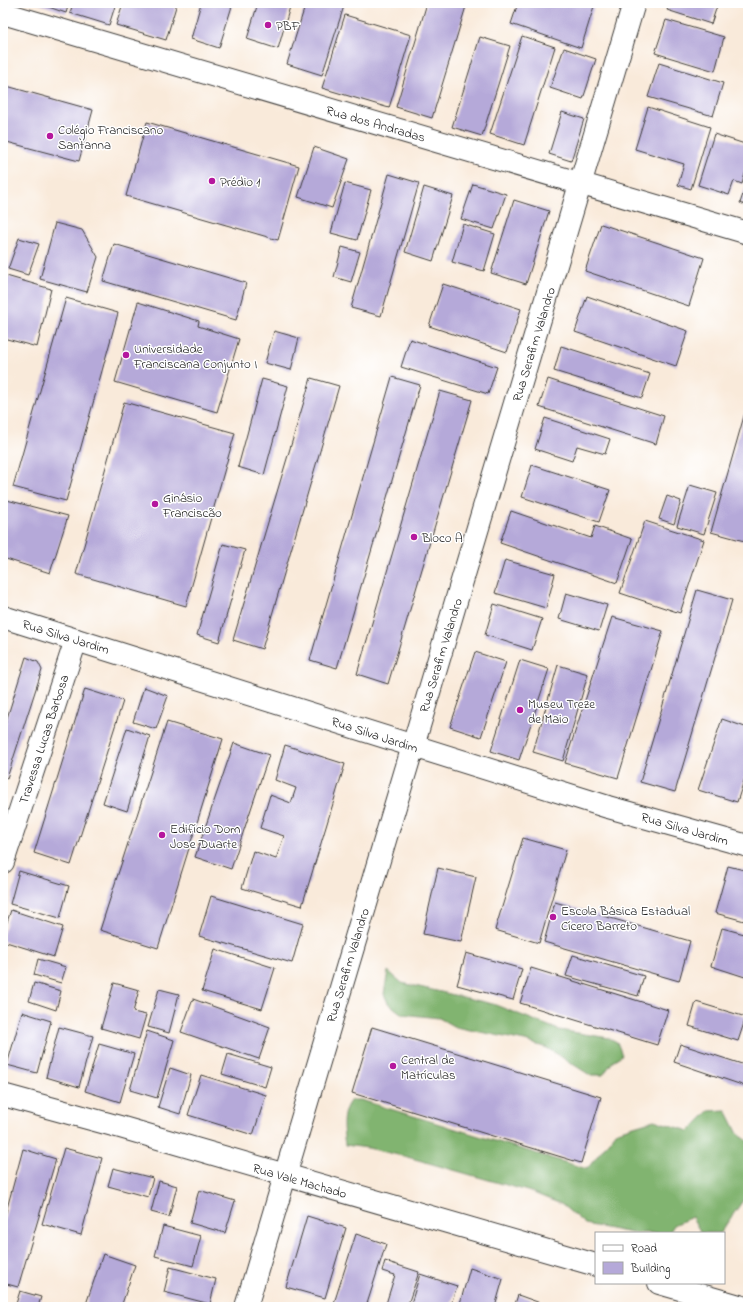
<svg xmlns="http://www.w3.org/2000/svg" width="751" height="1310" viewBox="0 0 751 1310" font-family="'Indie Flower',sans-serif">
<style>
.forest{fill:#81b46f;stroke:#4e6846}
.building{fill:#b5a9d9}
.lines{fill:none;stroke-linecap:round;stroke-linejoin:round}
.street-casing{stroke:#3d3b38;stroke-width:24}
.secondary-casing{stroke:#3d3b38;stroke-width:24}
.street{stroke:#fff;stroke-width:22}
.secondary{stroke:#fff;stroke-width:22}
.poi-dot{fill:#b5179e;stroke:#fff;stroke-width:1.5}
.labels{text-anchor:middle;stroke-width:3;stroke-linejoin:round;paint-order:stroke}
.poi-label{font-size:13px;fill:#1c1c1c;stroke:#fff;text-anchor:start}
.street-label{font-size:13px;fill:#1c1c1c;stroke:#fff}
</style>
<rect width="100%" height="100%" fill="#fff"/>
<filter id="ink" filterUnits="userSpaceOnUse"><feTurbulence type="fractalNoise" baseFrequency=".025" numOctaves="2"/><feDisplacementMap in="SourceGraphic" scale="8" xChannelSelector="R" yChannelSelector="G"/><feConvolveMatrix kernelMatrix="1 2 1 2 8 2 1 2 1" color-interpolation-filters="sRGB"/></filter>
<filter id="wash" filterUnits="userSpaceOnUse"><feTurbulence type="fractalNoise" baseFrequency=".012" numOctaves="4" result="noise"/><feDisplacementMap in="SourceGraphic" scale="16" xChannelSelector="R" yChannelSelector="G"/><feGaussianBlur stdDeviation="0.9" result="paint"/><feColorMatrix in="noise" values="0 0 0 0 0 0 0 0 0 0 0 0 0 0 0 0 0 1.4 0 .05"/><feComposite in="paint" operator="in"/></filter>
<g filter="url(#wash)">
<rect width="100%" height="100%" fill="#f9eada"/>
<!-- forest -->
<path class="forest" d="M 388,971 L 402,983 L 493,1004 L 559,1030 L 609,1038 L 617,1042 L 622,1055 L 614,1060 L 603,1075 L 590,1075 L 547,1048 L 525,1041 L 455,1027 L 439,1018 L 402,1014 L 388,1003 L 384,994 Z
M 351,1100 L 361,1100 L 587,1169 L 617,1131 L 654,1120 L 689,1131 L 709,1111 L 726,1110 L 738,1134 L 748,1141 L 747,1195 L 720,1233 L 701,1233 L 692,1217 L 674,1225 L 669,1233 L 631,1233 L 585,1224 L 561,1204 L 531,1192 L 411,1158 L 368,1148 L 345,1145 C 343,1130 340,1113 351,1100 Z"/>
<g id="blocks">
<!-- building -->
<path class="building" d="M 37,3 L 69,3 L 66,13 Z
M 73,3 L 116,3 L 109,25 L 70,13 Z
M 123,3 L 177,3 L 166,40 L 116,25 Z
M 201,3 L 233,3 L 219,48 L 191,39 Z
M 258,3 L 291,3 L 278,49 L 247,39 Z
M 306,3 L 345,3 L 322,75 L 287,64 Z
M 427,3 L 467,3 L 432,118 L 396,107 Z
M 518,3 L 595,3 L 581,48 L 511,24 Z
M 670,3 L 718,3 L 711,24 L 667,10 Z
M 345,15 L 411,35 L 389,108 L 322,88 Z
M 666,20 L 724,37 L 715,71 L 655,53 Z
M 522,36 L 555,47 L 524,145 L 490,134 Z
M 480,37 L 510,46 L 482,136 L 452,127 Z
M 564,48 L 596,59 L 583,99 L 550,88 Z
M 659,63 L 723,83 L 713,116 L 648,97 Z
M 3,85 L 93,110 L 79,161 L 3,141 Z
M 648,107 L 710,127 L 691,189 L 678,185 L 684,164 L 635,149 Z
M 562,112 L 584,119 L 571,161 L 549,154 Z
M 147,122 L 299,166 L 278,240 L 126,196 Z
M 714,134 L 748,145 L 748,164 L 742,184 L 734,181 L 729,195 L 698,185 Z
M 314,147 L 349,159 L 332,208 L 298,197 Z
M 389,174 L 419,183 L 381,316 L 351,308 Z
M 748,180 L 748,206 L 740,203 Z
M 345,183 L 371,190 L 357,240 L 331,233 Z
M 473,184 L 506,194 L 494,229 L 461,219 Z
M 424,187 L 453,196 L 433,261 L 405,252 Z
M 514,200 L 549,211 L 526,284 L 491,273 Z
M 55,223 L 82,230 L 98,257 L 87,292 L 40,279 Z
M 463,224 L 495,234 L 484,271 L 452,262 Z
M 601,224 L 704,258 L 689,306 L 585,271 Z
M 19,238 L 39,244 L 28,275 L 8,269 Z
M 114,244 L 246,283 L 236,320 L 103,281 Z
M 342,247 L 360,252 L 351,282 L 334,277 Z
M 3,275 L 51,289 L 37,347 L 3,338 Z
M 443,284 L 521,309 L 507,352 L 429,326 Z
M 587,296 L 688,331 L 676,366 L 575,332 Z
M 66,298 L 118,313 L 66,501 L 13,487 Z
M 138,302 L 199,321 L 198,326 L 239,339 L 217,412 L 115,382 Z
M 274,331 L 299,338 L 291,370 L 265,363 Z
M 410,339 L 497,367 L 488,394 L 401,367 Z
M 561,346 L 650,374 L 642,398 L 554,371 Z
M 392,377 L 420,385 L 337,668 L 310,660 Z
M 311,378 L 339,386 L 262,649 L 233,640 Z
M 262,379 L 288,386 L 264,475 L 238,467 Z
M 548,379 L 664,416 L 656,444 L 539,407 Z
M 440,391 L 472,400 L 388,684 L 357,674 Z
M 124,402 L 235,433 L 186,606 L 76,574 Z
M 748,402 L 748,542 L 711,532 Z
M 545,418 L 610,439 L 605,454 L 577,446 L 572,461 L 535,449 Z
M 532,465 L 610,490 L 599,522 L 522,497 Z
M 690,485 L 717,493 L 704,534 L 677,526 Z
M 667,496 L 681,501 L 674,524 L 659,519 Z
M 3,499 L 68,516 L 50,573 L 3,558 Z
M 511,511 L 591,538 L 595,526 L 632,539 L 617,583 L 500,543 Z
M 645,521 L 704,540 L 680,613 L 620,593 Z
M 223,544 L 245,550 L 219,642 L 197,635 Z
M 505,560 L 555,574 L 546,608 L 495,593 Z
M 697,590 L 732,600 L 675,792 L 640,782 Z
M 566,593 L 607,605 L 599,631 L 559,619 Z
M 494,604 L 542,619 L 532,650 L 485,635 Z
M 612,617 L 663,631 L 618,778 L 565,763 Z
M 475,652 L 506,662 L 481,737 L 450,727 Z
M 26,657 L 38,662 L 42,670 L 7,778 L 3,776 L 3,731 Z
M 520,660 L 549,669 L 519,760 L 491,751 Z
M 558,665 L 588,674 L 563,761 L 533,752 Z
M 144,687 L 168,696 L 156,729 L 133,722 Z
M 85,689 L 123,701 L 71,865 L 34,853 Z
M 722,719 L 748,728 L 748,768 L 737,802 L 698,790 Z
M 167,722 L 223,739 L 158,948 L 100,930 Z
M 127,728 L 150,736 L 127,811 L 103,803 Z
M 234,743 L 269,755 L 231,869 L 195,857 Z
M 285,745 L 345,764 L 302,906 L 242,888 L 253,851 L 276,859 L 284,836 L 260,828 L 270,795 L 291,803 L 296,788 L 275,780 Z
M 523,838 L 566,850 L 539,943 L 495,930 Z
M 728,866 L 748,871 L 748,922 L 715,913 Z
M 438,868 L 476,877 L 461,942 L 423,934 Z
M 19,871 L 69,886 L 60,918 L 10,904 Z
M 211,896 L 303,924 L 292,963 L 199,936 Z
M 555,902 L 690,941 L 679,981 L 544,942 Z
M 11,910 L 63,927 L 54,957 L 3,941 L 3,934 Z
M 722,928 L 748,935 L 748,978 L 711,966 Z
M 215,949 L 275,968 L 262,1009 L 202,991 Z
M 466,953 L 522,969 L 513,1000 L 457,985 Z
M 573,955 L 644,976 L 638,996 L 566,976 Z
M 38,959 L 66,967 L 61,983 L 34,975 Z
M 531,968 L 668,1010 L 657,1045 L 520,1003 Z
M 34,983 L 61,991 L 56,1010 L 29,1001 Z
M 114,983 L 139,990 L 133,1012 L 146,1015 L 139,1039 L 101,1028 Z
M 159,989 L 179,994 L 169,1033 L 148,1027 Z
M 193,999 L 270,1027 L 259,1059 L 181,1032 Z
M 696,1002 L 746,1017 L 738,1041 L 689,1026 Z
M 22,1012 L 51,1021 L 37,1073 L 7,1065 Z
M 59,1027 L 93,1036 L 79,1087 L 46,1077 Z
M 372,1027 L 601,1097 L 581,1163 L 352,1093 Z
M 147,1031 L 174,1040 L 157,1098 L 130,1090 Z
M 99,1044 L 134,1054 L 120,1102 L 85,1091 Z
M 680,1044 L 748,1066 L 748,1087 L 674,1062 Z
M 228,1054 L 271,1067 L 265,1087 L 222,1074 Z
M 170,1068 L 191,1075 L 180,1114 L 158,1107 Z
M 201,1075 L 266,1095 L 253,1135 L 188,1115 Z
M 64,1148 L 102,1158 L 81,1235 L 42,1224 Z
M 23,1149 L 56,1159 L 18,1287 L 3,1283 L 3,1223 Z
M 113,1168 L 153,1178 L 148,1197 L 108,1186 Z
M 159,1181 L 177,1186 L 169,1217 L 151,1212 Z
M 199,1190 L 235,1201 L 225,1233 L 190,1223 Z
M 307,1216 L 346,1228 L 325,1298 L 286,1287 Z
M 163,1226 L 201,1236 L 193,1266 L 155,1256 Z
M 356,1234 L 386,1244 L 366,1307 L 346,1307 L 334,1303 Z
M 103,1254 L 135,1265 L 121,1307 L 85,1307 Z
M 385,1261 L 419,1272 L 407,1307 L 385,1307 L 395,1275 L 382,1271 Z
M 170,1267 L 216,1279 L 210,1304 L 164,1292 Z
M 470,1268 L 503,1279 L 495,1307 L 459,1307 Z
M 420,1274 L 457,1286 L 450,1307 L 410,1307 Z
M 20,1291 L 41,1297 L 38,1307 L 15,1307 Z
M 518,1295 L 543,1304 L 542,1307 L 514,1307 Z"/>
</g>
</g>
<g filter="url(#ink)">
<use href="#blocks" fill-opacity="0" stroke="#3d3b38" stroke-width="1"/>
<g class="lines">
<defs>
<path id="street" d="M 3,862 L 76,640
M 3,1095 L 120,1127 L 596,1265
M 659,1283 L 743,1307
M 246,1307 L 413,746"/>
<path id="secondary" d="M 3,13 L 748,233
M 3,617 L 608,807 L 748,846
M 413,746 L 634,3"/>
</defs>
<!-- street casing -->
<use href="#street" class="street-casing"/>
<!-- secondary casing -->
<use href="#secondary" class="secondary-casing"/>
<!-- street -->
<use href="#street" class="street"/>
<!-- secondary -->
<use href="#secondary" class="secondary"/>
</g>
</g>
<!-- markers -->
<g class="poi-dot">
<circle cx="268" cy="25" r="4"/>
<circle cx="50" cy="136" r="4"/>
<circle cx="212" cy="181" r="4"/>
<circle cx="126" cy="355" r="4"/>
<circle cx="155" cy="504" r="4"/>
<circle cx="414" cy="537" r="4"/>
<circle cx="520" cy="710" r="4"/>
<circle cx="162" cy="835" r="4"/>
<circle cx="553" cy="917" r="4"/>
<circle cx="393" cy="1066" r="4"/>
</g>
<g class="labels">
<!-- poi labels -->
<g class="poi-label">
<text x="276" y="30">PBF</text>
<text x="58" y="134">Colégio Franciscano<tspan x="58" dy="15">Santanna</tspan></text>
<text x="220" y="186">Prédio 1</text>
<text x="134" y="353">Universidade<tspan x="134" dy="15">Franciscana Conjunto I</tspan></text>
<text x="163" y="502">Ginásio<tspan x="163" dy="15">Franciscão</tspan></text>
<text x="422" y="542">Bloco A</text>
<text x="528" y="708">Museu Treze<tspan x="528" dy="15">de Maio</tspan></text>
<text x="170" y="833">Edifício Dom<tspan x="170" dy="15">Jose Duarte</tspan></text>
<text x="561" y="915">Escola Básica Estadual<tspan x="561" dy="15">Cícero Barreto</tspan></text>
<text x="401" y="1064">Central de<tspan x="401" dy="15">Matrículas</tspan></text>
</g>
<!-- street labels -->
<g class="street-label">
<text transform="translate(376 123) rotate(16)" y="5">Rua dos Andradas</text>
<text transform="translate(533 344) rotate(-73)" y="5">Rua Serafim Valandro</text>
<text transform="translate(66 636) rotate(17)" y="5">Rua Silva Jardim</text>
<text transform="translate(440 655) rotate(-73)" y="5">Rua Serafim Valandro</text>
<text transform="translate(375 734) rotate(18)" y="5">Rua Silva Jardim</text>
<text transform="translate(43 739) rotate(-72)" y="5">Travessa Lucas Barbosa</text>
<text transform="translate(685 828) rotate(16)" y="5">Rua Silva Jardim</text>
<text transform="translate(347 965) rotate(-73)" y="5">Rua Serafim Valandro</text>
<text transform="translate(300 1180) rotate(16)" y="5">Rua Vale Machado</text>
</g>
</g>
<!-- margin -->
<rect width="751" height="1310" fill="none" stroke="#fff" stroke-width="16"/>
<!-- legend -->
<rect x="595" y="1232" width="130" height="52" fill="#ffffff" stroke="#a4a4a4"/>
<rect x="603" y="1245" width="20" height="6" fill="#ffffff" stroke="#a4a4a4"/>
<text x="631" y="1252" font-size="12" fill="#1c1c1c">Road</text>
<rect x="603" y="1262" width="20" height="12" fill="#b5a9d9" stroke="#a4a4a4"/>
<text x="631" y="1272" font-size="12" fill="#1c1c1c">Building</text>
</svg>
